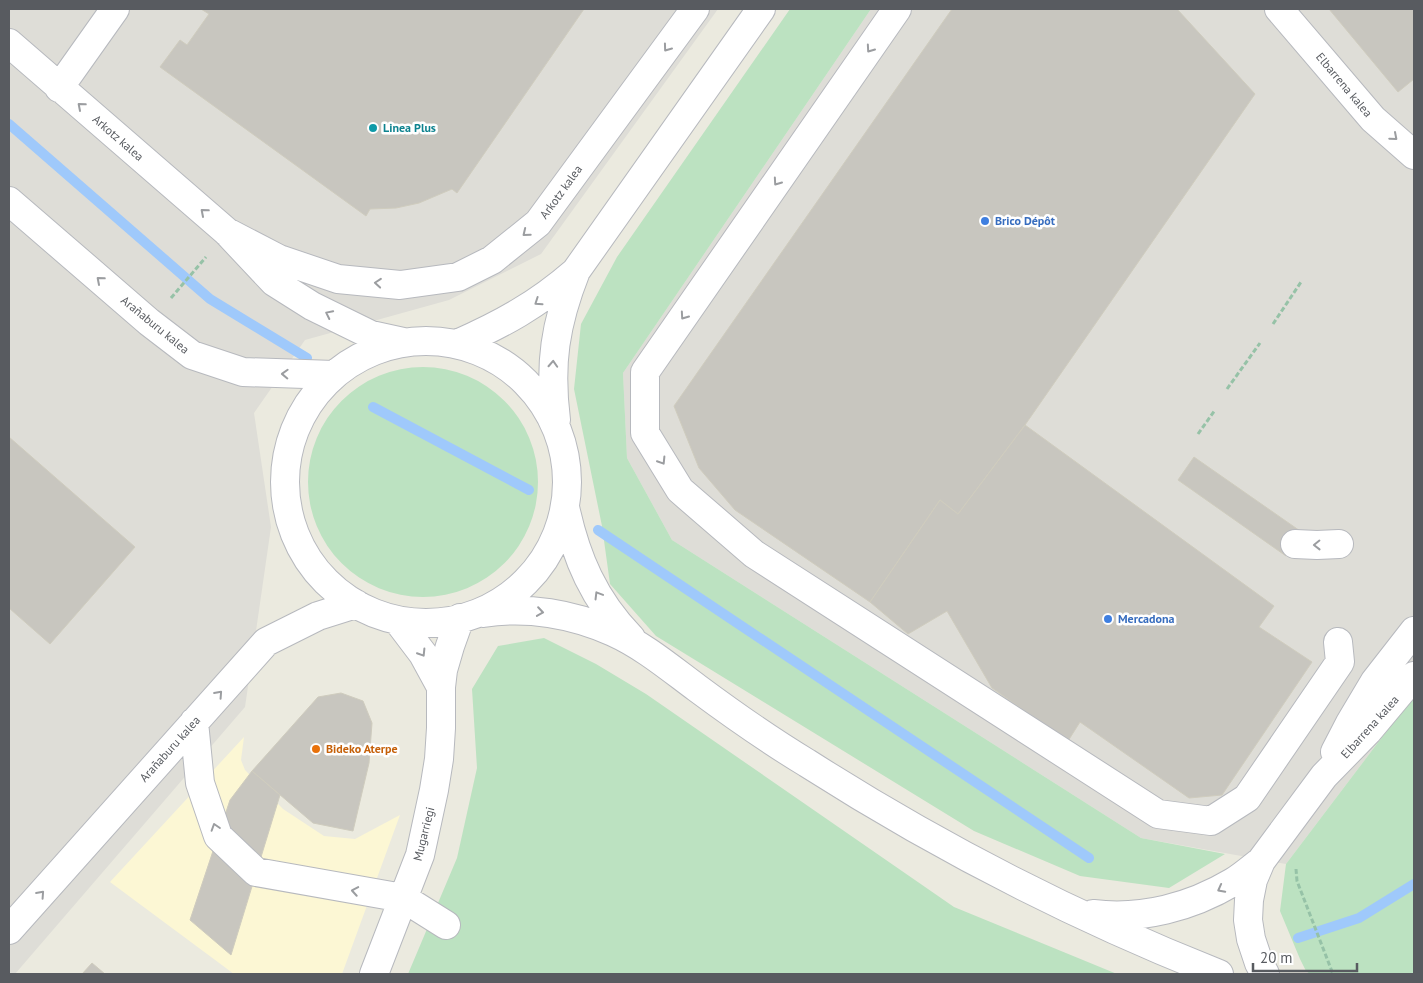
<svg xmlns="http://www.w3.org/2000/svg" width="1423" height="983" viewBox="0 0 1423 983" font-family="'PT Sans',sans-serif">
<style>
.commercial{fill:#fcf7d4}
.industrial{fill:#deddd7}
.green{fill:#bce2c1}
.lines{fill:none;stroke-linecap:round;stroke-linejoin:round}
.stream{stroke:#9fc9fb;stroke-width:10}
.building{fill:#c8c6bf;stroke:#cfccbe}
.minor-casing{stroke:#b7b9be;stroke-width:30}
.path{stroke:#96c2a7;stroke-width:3;stroke-dasharray:5 2.5;stroke-linecap:butt}
.minor{stroke:#fff;stroke-width:28}
.oneway{stroke:#9b9da0}
.culture-dot{fill:#0f9aa8;stroke:#fff;stroke-width:2}
.shop-dot{fill:#3f7fe0;stroke:#fff;stroke-width:2}
.food-dot{fill:#e8710a;stroke:#fff;stroke-width:2}
.labels{text-anchor:middle;stroke-width:5;stroke-linejoin:round;paint-order:stroke}
.street-label{font-size:12px;fill:#585b60;stroke:#fff}
.culture-label{font-size:12px;font-weight:bold;fill:#0d838f;stroke:#fff;text-anchor:start}
.shop-label{font-size:12px;font-weight:bold;fill:#366cbe;stroke:#fff;text-anchor:start}
.food-label{font-size:12px;font-weight:bold;fill:#c56008;stroke:#fff;text-anchor:start}
</style>
<rect width="100%" height="100%" fill="#ebeadf"/>
<!-- commercial -->
<path class="commercial" d="M 244,737 L 241,760 L 245,770 L 283,809 L 324,836 L 355,839 L 400,815 L 342,974 L 234,974 L 110,882 Z"/>
<!-- industrial -->
<path class="industrial" d="M 9,9 L 718,9 L 541,254 L 449,300 L 305,340 L 254,413 L 271,527 L 245,707 L 15,974 L 9,974 Z
M 871,9 L 1414,9 L 1414,695 L 1286,864 L 1141,838 L 672,540 L 627,458 L 623,373 Z"/>
<!-- green -->
<path class="green" d="M 790,9 L 871,9 L 623,373 L 627,458 L 672,540 L 1141,838 L 1225,854 L 1169,888 L 1080,876 L 974,831 L 656,636 L 610,584 L 602,526 L 574,389 L 581,324 L 617,257 Z
M308 482a115 115 0 1 1 230 0a115 115 0 1 1-230 0Z
M 544,638 L 596,664 L 646,694 L 954,907 L 1117,974 L 408,974 L 457,858 L 477,768 L 472,689 L 498,646 Z
M 1414,695 L 1414,974 L 1310,974 L 1306,971 L 1300,959 L 1280,911 L 1286,864 Z"/>
<g class="lines">
<!-- stream -->
<path class="stream" d="M 9,124 L 210,299 L 307,358
M 373,407 L 529,490
M 598,530 L 1089,858
M 1298,938 L 1359,918 L 1414,884"/>
</g>
<!-- building -->
<path class="building" d="M 201,9 L 584,9 L 457,193 L 452,189 L 419,203 L 396,208 L 370,209 L 366,216 L 160,67 L 180,40 L 187,45 L 209,14 Z
M 952,9 L 1177,9 L 1255,94 L 1025,425 L 958,514 L 940,500 L 870,602 L 735,510 L 699,468 L 674,406 Z
M 1329,9 L 1414,9 L 1414,79 L 1398,92 Z
M 1025,425 L 1274,606 L 1259,627 L 1312,662 L 1222,795 L 1189,798 L 1080,722 L 1068,741 L 992,688 L 947,611 L 908,634 L 870,602 L 940,500 L 958,514 Z
M 9,437 L 135,547 L 50,644 L 9,608 Z
M 1194,457 L 1303,533 L 1286,556 L 1178,480 Z
M 341,693 L 363,701 L 372,723 L 369,763 L 353,831 L 313,823 L 252,771 L 318,697 Z
M 252,771 L 280,795 L 231,955 L 190,920 L 230,800 Z
M 92,963 L 105,974 L 82,974 Z"/>
<g class="lines">
<defs>
<path id="minor" d="M 897,9 L 645,372 L 645,433 L 680,490 L 754,554 L 1158,814 L 1211,821 L 1247,798 L 1340,662 L 1338,642
M 1279,9 L 1373,119 L 1414,155
M 9,43 L 227,232 L 274,282 L 312,306 L 371,335 L 403,342
M 59,88 L 115,9
M 9,201 L 149,322 L 192,355 L 243,372 L 334,375
M 227,232 L 279,259 L 338,279 L 400,285 L 458,277 L 492,260 L 538,223 L 695,9
M285 482a141 141 0 1 1 282 0a141 141 0 1 1-282 0Z
M 457,344 C 502,324 537,305 575,272
M 556,420 C 549,364 555,324 576,271 L 761,9
M 565,507 C 576,558 594,600 631,638
M 1295,544 L 1317,545 L 1339,544
M 483,613 C 527,606 573,614 613,632 C 644,646 670,668 697,688 C 732,714 769,740 807,763 C 937,846 1075,917 1219,974
M 398,621 L 423,654 L 441,687
M 194,722 L 200,783 L 218,836 L 256,872 L 403,898 L 446,925
M 1335,752 L 1350,723 L 1375,681 L 1414,631
M 1093,914 C 1142,920 1191,907 1233,882 C 1243,876 1252,868 1261,861
M 9,930 L 266,642 L 318,616 L 356,604
M 374,974 L 420,855 L 434,790 L 439,759 L 441,728 L 441,687 L 443,670 L 450,646 L 460,618
M 1265,974 L 1259,963 L 1251,939 L 1248,920 L 1249,900 L 1253,880 L 1261,861 L 1324,776 L 1368,731 L 1414,676"/>
</defs>
<!-- minor casing -->
<use href="#minor" class="minor-casing"/>
<!-- path -->
<path class="path" d="M 171,298 L 206,257
M 1273,324 L 1301,282
M 1227,389 L 1260,343
M 1198,434 L 1215,410
M 1296,869 L 1297,881 L 1333,974"/>
<!-- minor -->
<use href="#minor" class="minor"/>
</g>
<!-- one-way arrows -->
<defs><path id="oneway-chevron" d="M-2-3.5L2.5 0L-2 3.5" fill="none" stroke-width="1.6" stroke-linecap="round" stroke-linejoin="round" transform="scale(1.25)"/></defs>
<g class="oneway">
<use href="#oneway-chevron" transform="translate(667 48) rotate(126)"/>
<use href="#oneway-chevron" transform="translate(870 49) rotate(125)"/>
<use href="#oneway-chevron" transform="translate(81 106) rotate(-139)"/>
<use href="#oneway-chevron" transform="translate(1394 137) rotate(41)"/>
<use href="#oneway-chevron" transform="translate(777 182) rotate(125)"/>
<use href="#oneway-chevron" transform="translate(204 212) rotate(-139)"/>
<use href="#oneway-chevron" transform="translate(526 233) rotate(141)"/>
<use href="#oneway-chevron" transform="translate(100 280) rotate(-139)"/>
<use href="#oneway-chevron" transform="translate(378 283) rotate(-175)"/>
<use href="#oneway-chevron" transform="translate(538 302) rotate(146)"/>
<use href="#oneway-chevron" transform="translate(329 314) rotate(-154)"/>
<use href="#oneway-chevron" transform="translate(684 316) rotate(125)"/>
<use href="#oneway-chevron" transform="translate(553 364) rotate(-87)"/>
<use href="#oneway-chevron" transform="translate(285 374) rotate(-178)"/>
<use href="#oneway-chevron" transform="translate(662 461) rotate(58)"/>
<use href="#oneway-chevron" transform="translate(1317 545) rotate(179)"/>
<use href="#oneway-chevron" transform="translate(598 595) rotate(-121)"/>
<use href="#oneway-chevron" transform="translate(540 612) rotate(8)"/>
<use href="#oneway-chevron" transform="translate(422 653) rotate(58)"/>
<use href="#oneway-chevron" transform="translate(219 694) rotate(-48)"/>
<use href="#oneway-chevron" transform="translate(215 827) rotate(-108)"/>
<use href="#oneway-chevron" transform="translate(1221 889) rotate(152)"/>
<use href="#oneway-chevron" transform="translate(355 891) rotate(-170)"/>
<use href="#oneway-chevron" transform="translate(41 894) rotate(-48)"/>
</g>
<!-- markers -->
<circle class="culture-dot" cx="373" cy="128" r="5"/>
<g class="shop-dot">
<circle cx="985" cy="221" r="5"/>
<circle cx="1108" cy="619" r="5"/>
</g>
<circle class="food-dot" cx="316" cy="749" r="5"/>
<g class="labels">
<!-- street labels -->
<g class="street-label">
<text transform="translate(1344 85) rotate(50)" y="4">Elbarrena kalea</text>
<text transform="translate(118 138) rotate(41)" y="4">Arkotz kalea</text>
<text transform="translate(561 192) rotate(-54)" y="4">Arkotz kalea</text>
<text transform="translate(155 325) rotate(39)" y="4">Arañaburu kalea</text>
<text transform="translate(1370 727) rotate(-48)" y="4">Elbarrena kalea</text>
<text transform="translate(170 749) rotate(-48)" y="4">Arañaburu kalea</text>
<text transform="translate(424 834) rotate(-76)" y="4">Mugarriegi</text>
</g>
<!-- culture labels -->
<g class="culture-label">
<text x="383" y="132">Linea Plus</text>
</g>
<!-- shop labels -->
<g class="shop-label">
<text x="995" y="225">Brico Dépôt</text>
<text x="1118" y="623">Mercadona</text>
</g>
<!-- food labels -->
<g class="food-label">
<text x="326" y="753">Bideko Aterpe</text>
</g>
</g>
<!-- border -->
<rect width="1423" height="983" fill="none" stroke="#585b60" stroke-width="20"/>
<!-- scale -->
<path d="M1253 963v8h104v-8" fill="none" stroke="#585b60" stroke-width="2.5"/>
<text x="1260" y="963" font-size="15" fill="#585b60" stroke="#ffffff" stroke-width="4" paint-order="stroke">20 m</text>
</svg>
